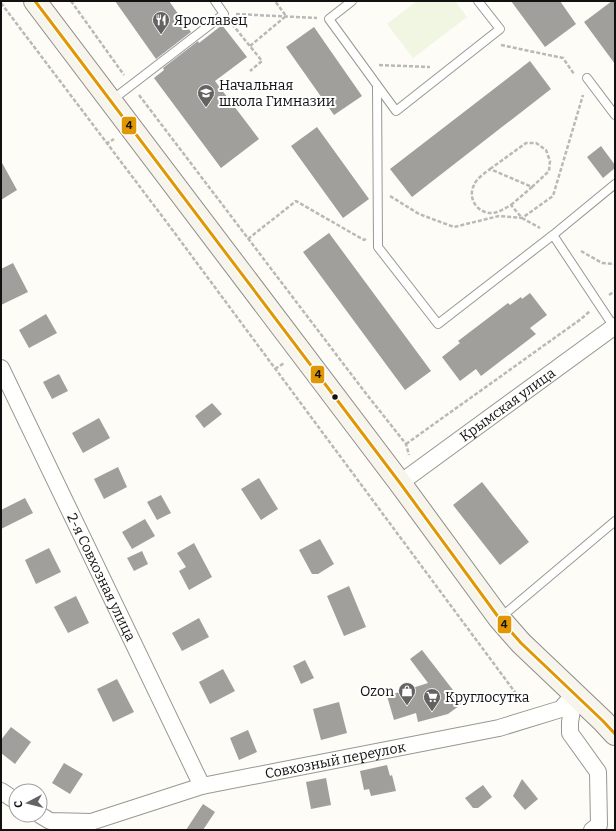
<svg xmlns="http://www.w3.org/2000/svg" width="616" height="831" viewBox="0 0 616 831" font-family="Bitter,serif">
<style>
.pitch{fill:#f0f6e1}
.building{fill:#a19f9c}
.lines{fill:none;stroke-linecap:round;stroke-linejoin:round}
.lane-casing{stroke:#979795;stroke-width:10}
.street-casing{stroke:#979795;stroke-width:18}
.secondary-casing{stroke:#8e8d8b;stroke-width:24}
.path{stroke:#b9b9b8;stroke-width:2.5;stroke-dasharray:4 2;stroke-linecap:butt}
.lane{stroke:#fffffe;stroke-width:8}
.street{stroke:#fffffe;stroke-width:16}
.secondary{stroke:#f6f4eb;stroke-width:22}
.bus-1-casing{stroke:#fff;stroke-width:6}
.bus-1{stroke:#e09702;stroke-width:3}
.bus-dot{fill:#111;stroke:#fff;stroke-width:1.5}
.labels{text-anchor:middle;stroke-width:4;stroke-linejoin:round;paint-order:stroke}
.poi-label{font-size:14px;fill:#111;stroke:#fff;text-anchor:start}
.street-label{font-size:14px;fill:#111;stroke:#fff}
.line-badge{stroke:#fff;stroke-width:1.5}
.pale-badge-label{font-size:11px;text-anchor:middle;font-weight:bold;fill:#111}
</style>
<rect width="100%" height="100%" fill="#fdfcf7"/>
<!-- pitch -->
<path class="pitch" d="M 417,1 L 455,1 L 467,17 L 413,58 L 387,24 Z"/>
<!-- building -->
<path class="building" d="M 115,1 L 169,1 L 191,32 L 156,59 Z
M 511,1 L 560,1 L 576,24 L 545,47 Z
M 612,1 L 615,1 L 615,64 L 584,22 Z
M 222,25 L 247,57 L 215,81 L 259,139 L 221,168 L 154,78 L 164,70 L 163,68 L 198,41 L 199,43 Z
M 314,27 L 362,96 L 334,115 L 286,47 Z
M 530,61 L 551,89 L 412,197 L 390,169 Z
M 317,127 L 369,199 L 343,218 L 291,146 Z
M 601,146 L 615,165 L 615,168 L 603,178 L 587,157 Z
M 1,161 L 17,190 L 1,200 Z
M 329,233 L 431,371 L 405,390 L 303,252 Z
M 13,263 L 28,292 L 1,305 L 1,269 Z
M 530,293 L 547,315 L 530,328 L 536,334 L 481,376 L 476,369 L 460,381 L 442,357 L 460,343 L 458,341 L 508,303 L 510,305 L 521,297 L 522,299 Z
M 46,314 L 57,333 L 29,348 L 19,330 Z
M 59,374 L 68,391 L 52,399 L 43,382 Z
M 212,403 L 222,414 L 204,428 L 195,416 Z
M 99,418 L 110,438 L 83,453 L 72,433 Z
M 118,467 L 127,487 L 104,499 L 94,479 Z
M 259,478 L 278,509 L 261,520 L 241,489 Z
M 482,482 L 529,542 L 500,565 L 453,505 Z
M 161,495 L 171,513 L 157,520 L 147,502 Z
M 25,498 L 33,513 L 1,529 L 1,510 Z
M 145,519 L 155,536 L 132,549 L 122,532 Z
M 320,539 L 334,564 L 318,574 L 312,574 L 299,550 Z
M 194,543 L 212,577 L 189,590 L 179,571 L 186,567 L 177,553 Z
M 49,548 L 61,572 L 36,584 L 25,560 Z
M 142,551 L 148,564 L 134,571 L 127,558 Z
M 349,586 L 366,627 L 344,636 L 327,596 Z
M 76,596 L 89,623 L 68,633 L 54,607 Z
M 199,618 L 209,637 L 182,651 L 172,633 Z
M 422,650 L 463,703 L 448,714 L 418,722 L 416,713 L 394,720 L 387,696 L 428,683 L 410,659 Z
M 305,660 L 314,678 L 301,684 L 293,666 Z
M 223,669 L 235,691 L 210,704 L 199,682 Z
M 117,679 L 134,712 L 113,722 L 97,689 Z
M 339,702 L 347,733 L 321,740 L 313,709 Z
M 11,727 L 31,742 L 15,764 L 1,753 L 1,740 Z
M 248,730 L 257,752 L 239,760 L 230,738 Z
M 64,763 L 83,774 L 70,794 L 52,783 Z
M 387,765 L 390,776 L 392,775 L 396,791 L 371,796 L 369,789 L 364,790 L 360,771 Z
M 326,778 L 331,805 L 311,809 L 306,782 Z
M 522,779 L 538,799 L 525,810 L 513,796 Z
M 483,785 L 492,797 L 478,808 L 473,808 L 465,798 Z
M 203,804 L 215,812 L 203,830 L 186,830 Z"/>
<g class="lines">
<defs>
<path id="lane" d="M 352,1 L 329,19 L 377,85 L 378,247 L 438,324 L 553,235 L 614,327
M 587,78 L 615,115
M 377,85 L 396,111 L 500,29 L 478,1
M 112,100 L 224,14 L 215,1
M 553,235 L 615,184
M 500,618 L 615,521"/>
<g id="street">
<path id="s1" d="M 1,368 L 202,786"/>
<path id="s2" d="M 400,483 L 615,326"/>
<path d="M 575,693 L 570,722 L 570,733 L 598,772 L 599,825 L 592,830"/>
<path d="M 1,791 L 16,801"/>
<path id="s3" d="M 40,815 L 50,821 L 91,822 L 202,786 L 499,728 L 561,709 L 575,693"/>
</g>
<path id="secondary" d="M 35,1 L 400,483 L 499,618 L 521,643 L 603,721 L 615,734"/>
</defs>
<!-- lane casing -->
<use href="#lane" class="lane-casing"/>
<!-- street casing -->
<use href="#street" class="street-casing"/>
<!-- secondary casing -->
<use href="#secondary" class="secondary-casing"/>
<!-- path -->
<path class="path" d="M 71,1 L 124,75
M 1,3 L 168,224 L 523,703
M 236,14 L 317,18
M 232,24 L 262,61 L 250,71
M 501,45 L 563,58 L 574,74
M 250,46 L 286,16 L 275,1
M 379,65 L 430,67
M 139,95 L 364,391 L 406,444 L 409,455
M 106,144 L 114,139
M 490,169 L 526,143 L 536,143 L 546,150 L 550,161 L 549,171 L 532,187 L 490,169 C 485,173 476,179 474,185 C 467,199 478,214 493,213 C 499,212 506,208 511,205 L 522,218 L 540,228
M 390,196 L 419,214 L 454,227 L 499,216 L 522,218 L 553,196 L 583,95
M 511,205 L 532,187
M 248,239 L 296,201 L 364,240 L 366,239
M 581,251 L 602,263 L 615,264
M 609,295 L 615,291
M 275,369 L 284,363
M 406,444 L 581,319 L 590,311"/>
<!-- lane -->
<use href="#lane" class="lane"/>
<!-- street -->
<use href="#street" class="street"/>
<!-- secondary -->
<use href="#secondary" class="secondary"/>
<defs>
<path id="bus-1" d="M 35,1 L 400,483 L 499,618 L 521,643 L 603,721 L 615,734"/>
</defs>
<!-- bus-1 casing -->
<use href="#bus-1" class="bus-1-casing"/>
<!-- bus-1 -->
<use href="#bus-1" class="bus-1"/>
</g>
<!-- icons -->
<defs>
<symbol id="restaurant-pin" viewBox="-11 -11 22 30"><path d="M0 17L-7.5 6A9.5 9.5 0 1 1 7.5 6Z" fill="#646362" stroke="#fff"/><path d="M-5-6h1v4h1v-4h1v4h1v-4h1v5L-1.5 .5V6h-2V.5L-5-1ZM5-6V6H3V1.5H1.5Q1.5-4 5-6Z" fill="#fff"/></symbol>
<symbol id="school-pin" viewBox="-11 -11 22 30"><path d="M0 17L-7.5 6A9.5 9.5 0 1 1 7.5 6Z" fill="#646362" stroke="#fff"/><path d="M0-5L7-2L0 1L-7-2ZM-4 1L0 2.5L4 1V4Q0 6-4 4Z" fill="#fff"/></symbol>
<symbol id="shop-pin" viewBox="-11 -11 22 30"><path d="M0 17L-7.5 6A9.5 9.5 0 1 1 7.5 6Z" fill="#646362" stroke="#fff"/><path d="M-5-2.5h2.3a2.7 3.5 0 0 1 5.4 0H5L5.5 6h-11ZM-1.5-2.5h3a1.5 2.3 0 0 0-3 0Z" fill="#fff"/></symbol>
<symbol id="supermarket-pin" viewBox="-11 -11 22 30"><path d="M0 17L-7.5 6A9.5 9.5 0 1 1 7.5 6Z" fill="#646362" stroke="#fff"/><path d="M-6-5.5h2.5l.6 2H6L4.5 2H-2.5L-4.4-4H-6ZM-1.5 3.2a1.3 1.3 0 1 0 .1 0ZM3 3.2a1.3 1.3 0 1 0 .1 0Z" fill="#fff"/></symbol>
</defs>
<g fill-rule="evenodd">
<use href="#restaurant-pin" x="151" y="10" width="20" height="27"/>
<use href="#school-pin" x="196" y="83" width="20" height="27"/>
<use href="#shop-pin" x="397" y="681" width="20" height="27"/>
<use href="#supermarket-pin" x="422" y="687" width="20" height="27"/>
</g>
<!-- markers -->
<circle class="bus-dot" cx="335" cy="397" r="3.5"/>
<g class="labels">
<!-- poi labels -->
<g class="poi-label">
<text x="174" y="25">Ярославец</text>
<text x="219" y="90">Начальная<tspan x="219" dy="16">школа Гимназии</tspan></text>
<text x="394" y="696" text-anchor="end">Ozon</text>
<text x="445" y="702">Круглосутка</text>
</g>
<!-- street labels -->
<g class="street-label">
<text dy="5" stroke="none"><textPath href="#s2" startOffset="133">Крымская улица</textPath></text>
<text dy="5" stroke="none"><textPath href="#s1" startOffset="232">2-я Совхозная улица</textPath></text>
<text dy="5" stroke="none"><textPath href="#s3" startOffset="305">Совхозный переулок</textPath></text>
</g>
</g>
<g class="line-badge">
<rect x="121" y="116" width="16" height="19" rx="4" fill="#e09702"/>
<rect x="310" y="365" width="15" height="19" rx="4" fill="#e09702"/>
<rect x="497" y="615" width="15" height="19" rx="4" fill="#e09702"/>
</g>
<g class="pale-badge-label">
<text x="129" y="129">4</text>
<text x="318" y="378">4</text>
<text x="504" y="628">4</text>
</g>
<!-- border -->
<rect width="616" height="831" fill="none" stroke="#111111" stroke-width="4"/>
<!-- north arrow -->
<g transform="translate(28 803) rotate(263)"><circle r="19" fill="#ffffff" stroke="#a0a0a0"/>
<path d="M0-3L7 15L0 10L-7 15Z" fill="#646362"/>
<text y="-6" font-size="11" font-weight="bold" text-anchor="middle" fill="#111111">С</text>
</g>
</svg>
